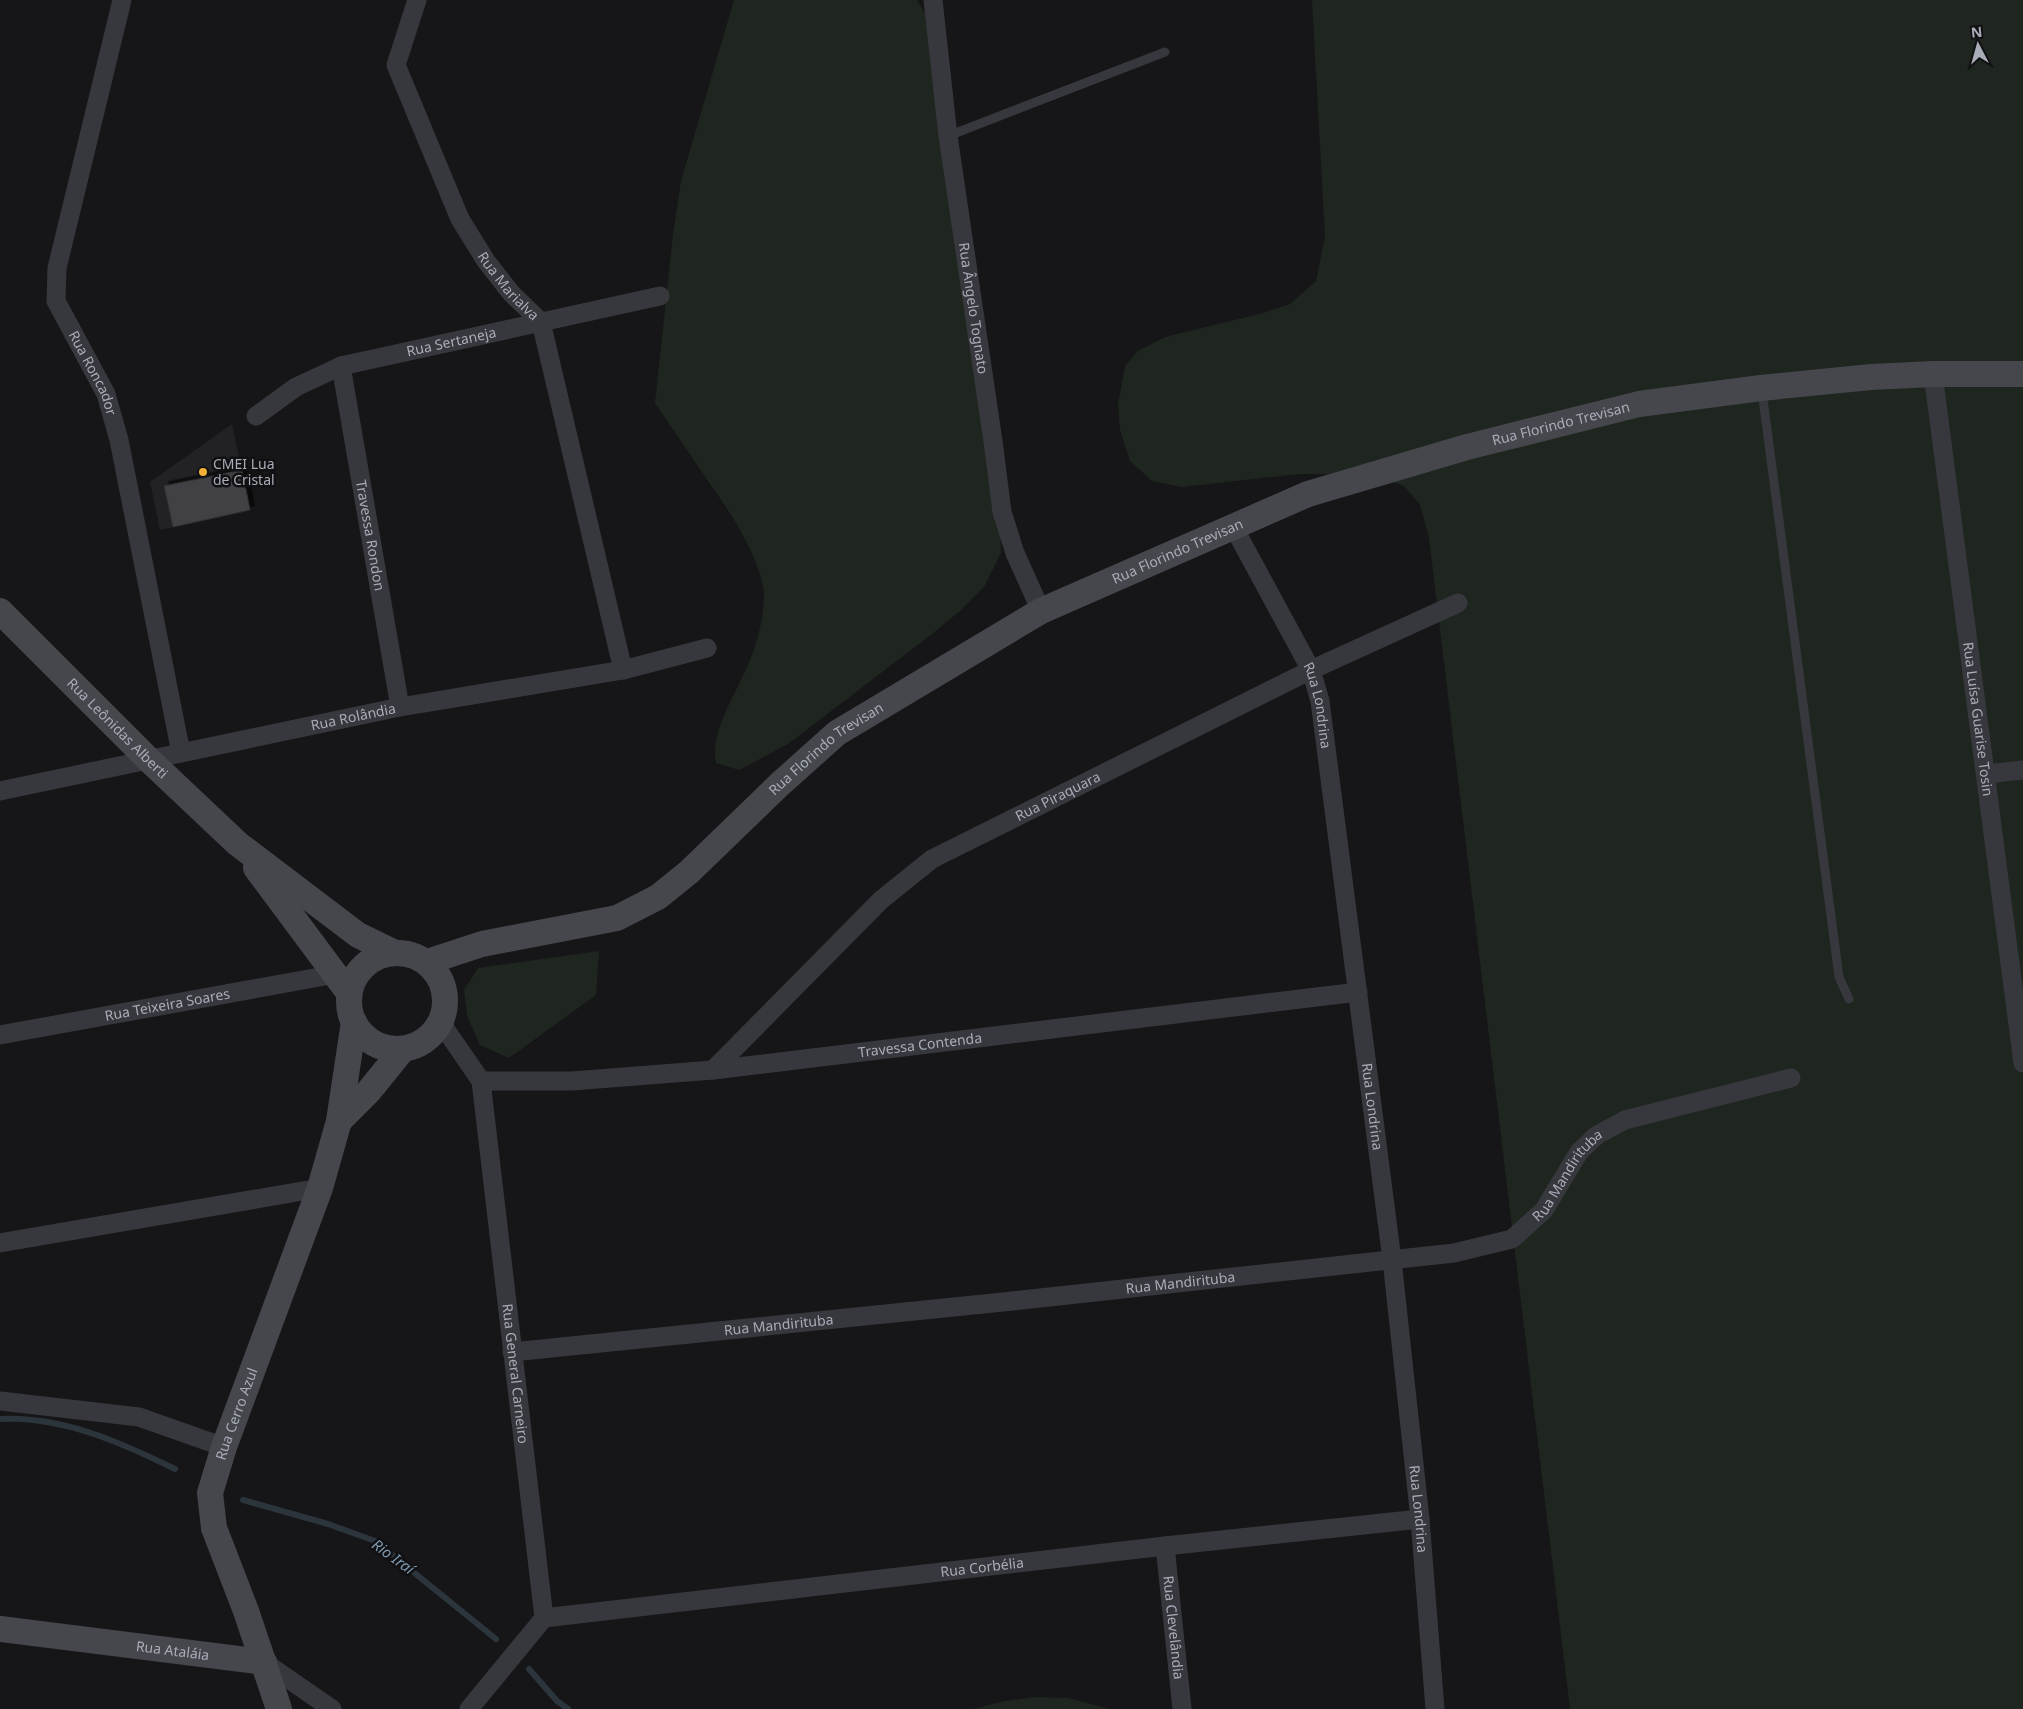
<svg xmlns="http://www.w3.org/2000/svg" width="2023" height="1709" viewBox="0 0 2023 1709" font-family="'Noto Sans',sans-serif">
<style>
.built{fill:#222225}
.green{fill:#1e261f}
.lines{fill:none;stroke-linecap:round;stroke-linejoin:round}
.stream{stroke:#2c353c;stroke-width:6}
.building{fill:#404145;stroke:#303034;filter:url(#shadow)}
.lane{stroke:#37383d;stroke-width:9}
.street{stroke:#37383d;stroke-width:19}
.secondary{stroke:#45474d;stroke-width:26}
.poi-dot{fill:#f2b134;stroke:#111113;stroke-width:2}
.labels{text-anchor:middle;stroke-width:5;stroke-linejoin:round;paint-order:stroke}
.street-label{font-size:14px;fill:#a8adb8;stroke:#111113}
.poi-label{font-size:14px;fill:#a8adb8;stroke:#111113;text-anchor:start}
.water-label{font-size:15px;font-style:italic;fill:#7f9bb3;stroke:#111113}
</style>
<defs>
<filter id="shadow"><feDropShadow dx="4.5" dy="-4.5" stdDeviation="0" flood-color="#0009"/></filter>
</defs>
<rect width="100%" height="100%" fill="#161618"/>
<!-- built -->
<path class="built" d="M 232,424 L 250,510 L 160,530 L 150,482 Z"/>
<!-- green -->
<path class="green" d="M 734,0 L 917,0 L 926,15 L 1000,492 L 1001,553 L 984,587 L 960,611 L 932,634 L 788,744 L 739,770 L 716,763 C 710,728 738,692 750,660 C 758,642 767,605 763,586 C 754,546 729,511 706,478 C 689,453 672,428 655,403 L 673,234 L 681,181 Z
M 1312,0 L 2023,0 L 2023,1709 L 1570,1709 L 1429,538 L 1420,505 L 1404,486 L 1371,474 L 1300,474 L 1182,487 L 1152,481 L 1130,461 L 1120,430 L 1118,404 L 1125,366 L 1138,351 L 1165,337 L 1259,314 L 1290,304 L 1316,281 L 1325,236 Z
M 599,951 L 596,995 L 509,1058 L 480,1045 L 467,1016 L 464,990 L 478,968 Z
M 1034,1697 L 1068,1698 L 1110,1709 L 974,1709 L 1000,1702 Z"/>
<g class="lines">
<!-- stream -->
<path class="stream" d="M 0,1419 C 62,1416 120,1442 175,1469
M 243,1500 L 328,1524 L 375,1541 L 496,1639
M 529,1669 L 557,1701 L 568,1709"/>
</g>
<!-- building -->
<path class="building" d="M 242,470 L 250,510 L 173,527 L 164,486 Z"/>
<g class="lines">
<!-- lane -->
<path class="lane" d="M 948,136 L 1165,52
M 1762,391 L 1839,977 L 1849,999"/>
<!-- street -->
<g class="street">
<path id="s1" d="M 122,0 L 57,268 L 56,301 L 106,394 L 119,440 L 181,753"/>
<path id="s2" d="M 417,0 L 396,65 L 460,219 L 486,261 L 511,293 L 541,322 L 623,670"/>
<path id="s3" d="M 933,0 L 948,136 L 993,441 L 1002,512 L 1015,553 L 1041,611"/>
<path id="s4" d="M 341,366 L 400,707"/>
<path id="s5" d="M 1933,374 L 2023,1063"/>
<path id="s6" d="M 256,416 L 296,387 L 341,366 L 660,296"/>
<path id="s7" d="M 1233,526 L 1311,670 L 1320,701 L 1392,1260 L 1420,1519 L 1435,1709"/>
<path d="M 1987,774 L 2023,770"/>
<path id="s8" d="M 0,791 L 400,707 L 623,670 L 707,648"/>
<path id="s9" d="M 441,1023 L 481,1081 L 544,1618 L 469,1709"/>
<path id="s10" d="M 0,1035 L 336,974"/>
<path id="s11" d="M 713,1070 L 881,900 L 932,859 L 1311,670 L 1458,603"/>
<path id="s12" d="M 481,1081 L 572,1081 L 713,1070 L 1358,992"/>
<path d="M 0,1243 L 320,1188"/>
<path id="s13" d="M 512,1352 L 1003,1302 L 1454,1253 L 1512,1239 L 1544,1210 L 1579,1152 L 1597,1135 L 1625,1120 L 1791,1078"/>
<path d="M 0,1401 L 139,1417 L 224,1447"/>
<path id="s14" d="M 1165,1546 L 1182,1709"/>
<path id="s15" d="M 544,1618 L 1165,1546 L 1420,1519"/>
<path d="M 264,1662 L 332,1709"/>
</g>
<!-- secondary -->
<g class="secondary">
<path id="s16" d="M 0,611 L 149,760 L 238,844 L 358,935 L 395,953"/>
<path d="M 256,868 L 349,993"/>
<circle cx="397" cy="1001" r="48"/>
<path id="s17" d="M 427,962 L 482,944 L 617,918 L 658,897 L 689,872 L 780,784 L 837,733 L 1041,611 L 1308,494 L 1467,447 L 1639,404 L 1761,388 L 1871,377 L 1933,374 L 2023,374"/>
<path d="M 339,1121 L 369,1091 L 403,1049"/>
<path id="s18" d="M 0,1629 L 264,1662"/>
<path id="s19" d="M 279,1709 L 246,1611 L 214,1528 L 210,1493 L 224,1447 L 320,1188 L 339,1121 L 354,1022"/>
</g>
</g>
<!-- markers -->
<circle class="poi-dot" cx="203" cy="472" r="5"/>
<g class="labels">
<!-- street labels -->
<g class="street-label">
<text dy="5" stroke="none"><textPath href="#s2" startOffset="318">Rua Marialva</textPath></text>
<text dy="5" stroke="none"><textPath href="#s3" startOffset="311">Rua Ângelo Tognato</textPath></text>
<text dy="5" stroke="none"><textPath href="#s6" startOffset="212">Rua Sertaneja</textPath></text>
<text dy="5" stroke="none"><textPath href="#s1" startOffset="390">Rua Roncador</textPath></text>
<text dy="5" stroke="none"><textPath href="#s17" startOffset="1276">Rua Florindo Trevisan</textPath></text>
<text dy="5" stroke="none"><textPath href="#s4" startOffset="172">Travessa Rondon</textPath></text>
<text dy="5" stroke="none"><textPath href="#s17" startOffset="871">Rua Florindo Trevisan</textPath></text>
<text dy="5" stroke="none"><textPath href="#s7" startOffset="200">Rua Londrina</textPath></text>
<text dy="5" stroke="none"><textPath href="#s8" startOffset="361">Rua Rolândia</textPath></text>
<text dy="5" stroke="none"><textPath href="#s5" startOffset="348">Rua Luísa Guarise Tosin</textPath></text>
<text dy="5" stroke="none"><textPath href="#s16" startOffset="166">Rua Leônidas Alberti</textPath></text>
<text dy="5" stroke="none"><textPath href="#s17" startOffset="466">Rua Florindo Trevisan</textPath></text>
<text dy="5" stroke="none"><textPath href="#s11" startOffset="445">Rua Piraquara</textPath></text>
<text dy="5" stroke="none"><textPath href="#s10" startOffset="170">Rua Teixeira Soares</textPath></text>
<text dy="5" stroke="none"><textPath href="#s12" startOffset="441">Travessa Contenda</textPath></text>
<text dy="5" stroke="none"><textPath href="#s7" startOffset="605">Rua Londrina</textPath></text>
<text dy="5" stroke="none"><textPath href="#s13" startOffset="1092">Rua Mandirituba</textPath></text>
<text dy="5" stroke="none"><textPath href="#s13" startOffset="672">Rua Mandirituba</textPath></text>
<text dy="5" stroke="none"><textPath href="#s13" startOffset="268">Rua Mandirituba</textPath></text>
<text dy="5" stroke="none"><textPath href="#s9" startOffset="365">Rua General Carneiro</textPath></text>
<text dy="5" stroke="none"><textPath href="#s19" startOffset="311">Rua Cerro Azul</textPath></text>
<text dy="5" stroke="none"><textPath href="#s7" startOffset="1010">Rua Londrina</textPath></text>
<text dy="5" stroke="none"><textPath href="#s15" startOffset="441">Rua Corbélia</textPath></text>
<text dy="5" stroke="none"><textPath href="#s14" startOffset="82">Rua Clevelândia</textPath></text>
<text dy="5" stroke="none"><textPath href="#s18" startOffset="174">Rua Ataláia</textPath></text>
</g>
<!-- poi labels -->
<g class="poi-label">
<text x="213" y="469">CMEI Lua<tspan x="213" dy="16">de Cristal</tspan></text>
</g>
<!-- water labels -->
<g class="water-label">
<text transform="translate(393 1557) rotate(36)" y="5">Rio Iraí</text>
</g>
</g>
<!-- north arrow -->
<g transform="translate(1978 45) rotate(354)" stroke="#111113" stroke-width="4" paint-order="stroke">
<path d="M0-4L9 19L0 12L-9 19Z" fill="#a8adb8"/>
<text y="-8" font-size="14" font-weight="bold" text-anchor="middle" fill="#a8adb8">N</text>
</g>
</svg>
